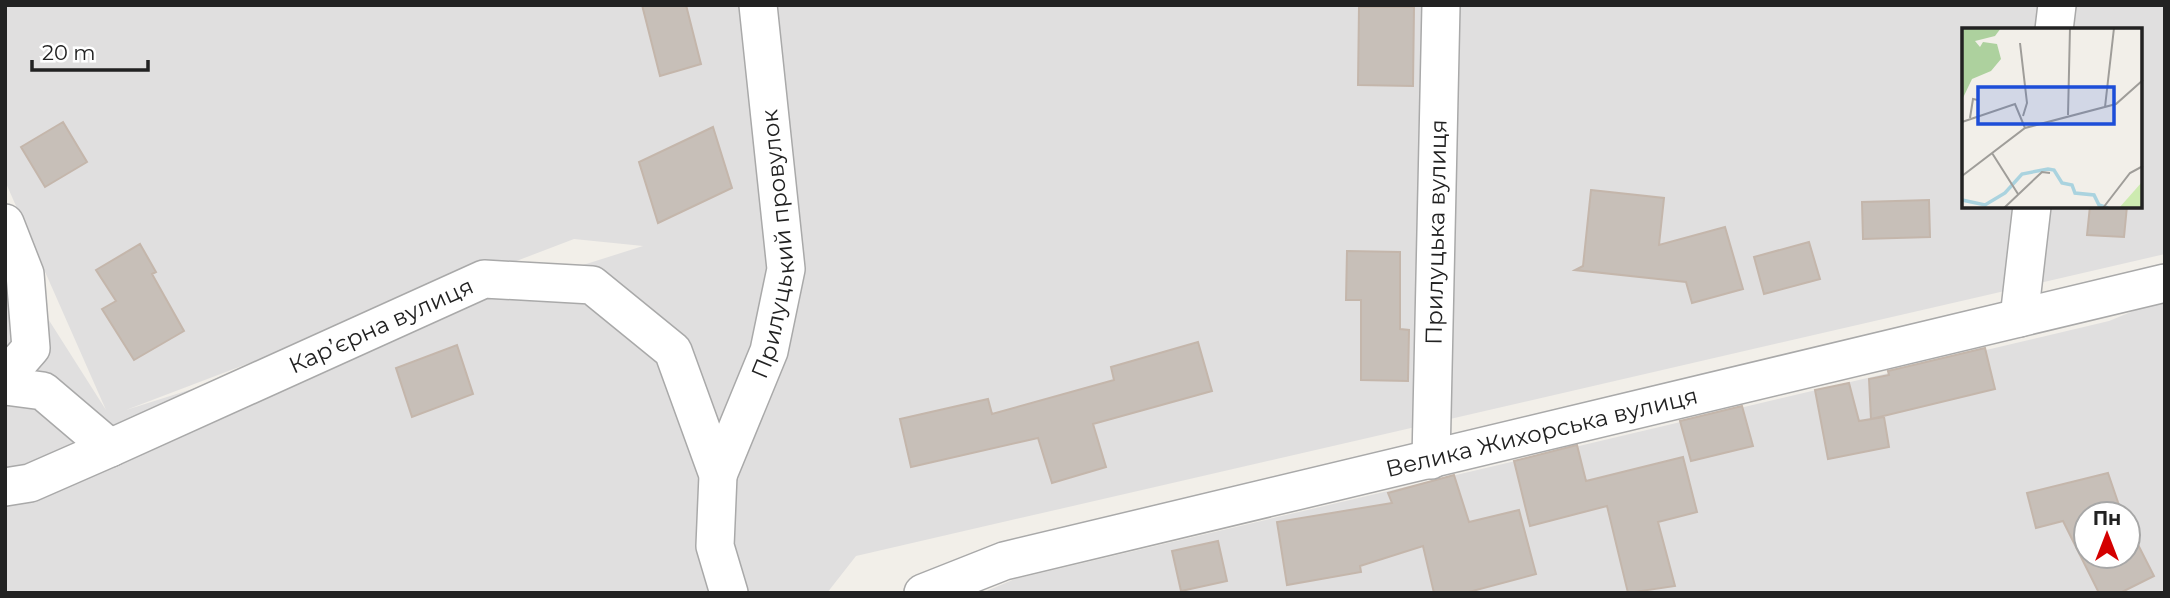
<svg xmlns="http://www.w3.org/2000/svg" width="2170" height="598" viewBox="0 0 2170 598" font-family="Montserrat,sans-serif">
<style>
.residential{fill:#e0dfdf;fill-rule:evenodd}
.building{fill:#c7bfb8;stroke:#c4b6ab;stroke-width:2}
.lines{fill:none;stroke-linecap:round;stroke-linejoin:round}
.minor-casing{stroke:#a9a9a9;stroke-width:40}
.minor{stroke:#fff;stroke-width:37}
.labels{text-anchor:middle;stroke-width:5;stroke-linejoin:round;paint-order:stroke}
.street-label{font-size:23px;fill:#222;stroke:#fff}
.inset-river{fill:none;stroke:#aad3df;stroke-width:3.5}
.inset-road{fill:none;stroke:#9f9d99;stroke-width:2}
.view{fill:#1d4ed8;fill-opacity:0.15;stroke:#1d4ed8;stroke-width:3.5}
.inset-edge{fill:none;stroke:#222;stroke-width:3.5}
</style>
<rect width="100%" height="100%" fill="#f2efe9"/>
<!-- residential -->
<path class="residential" d="M 5,5 L 2165,5 L 2165,254 L 856,556 L 827,593 L 5,593 L 5,251 L 106,410 L 5,181 ZM 1964,30 L 2140,30 L 2140,206 L 1964,206 ZM 574,239 L 643,246 L 126,410 Z
M 2165,298 L 2165,593 L 982,593 L 1015,579 L 2109,321 ZM 2086,514 L 2128,514 L 2128,556 L 2086,556 Z"/>
<!-- building -->
<path class="building" d="M 642,5 L 686,5 L 701,64 L 660,76 Z
M 1359,7 L 1414,7 L 1413,86 L 1358,85 Z
M 63,122 L 87,162 L 45,187 L 21,147 Z
M 713,127 L 732,188 L 658,223 L 639,162 Z
M 1591,190 L 1664,198 L 1659,245 L 1725,227 L 1743,289 L 1692,303 L 1686,282 L 1575,270 L 1583,266 Z
M 1929,200 L 1930,237 L 1863,239 L 1862,202 Z
M 2090,206 L 2127,206 L 2124,237 L 2087,235 Z
M 1809,242 L 1820,279 L 1764,294 L 1754,257 Z
M 140,244 L 156,272 L 152,274 L 184,331 L 134,360 L 102,309 L 116,301 L 96,270 Z
M 1347,251 L 1400,252 L 1400,329 L 1409,330 L 1408,381 L 1361,380 L 1361,300 L 1346,300 Z
M 1198,342 L 1212,391 L 1093,424 L 1106,467 L 1052,483 L 1038,438 L 911,467 L 900,419 L 988,399 L 992,414 L 1114,380 L 1111,367 Z
M 457,345 L 473,394 L 412,417 L 396,368 Z
M 1985,348 L 1995,389 L 1871,419 L 1869,379 L 1889,375 L 1888,371 Z
M 1849,383 L 1859,421 L 1884,417 L 1889,447 L 1828,459 L 1815,390 Z
M 1742,406 L 1753,446 L 1691,461 L 1680,421 Z
M 1577,445 L 1586,481 L 1683,457 L 1697,512 L 1658,522 L 1675,586 L 1628,593 L 1607,506 L 1530,526 L 1514,461 Z
M 2108,473 L 2122,514 L 2086,514 L 2086,556 L 2128,556 L 2128,525 L 2154,576 L 2120,593 L 2099,593 L 2063,521 L 2036,528 L 2027,493 Z
M 1454,475 L 1469,522 L 1519,510 L 1536,574 L 1465,593 L 1434,593 L 1423,546 L 1360,566 L 1361,572 L 1287,585 L 1277,522 L 1392,503 L 1388,493 Z
M 1218,541 L 1227,581 L 1181,591 L 1172,551 Z"/>
<g class="lines">
<defs>
<g id="minor">
<path d="M 2054,30 L 2057,5"/>
<path d="M 5,223 L 25,274 L 31,348 L 5,378"/>
<path d="M 2019,318 L 2032,206"/>
<path d="M 5,386 L 43,391 L 110,448"/>
<path id="s1" d="M 1431,460 L 1441,5"/>
<path id="s2" d="M 718,475 L 769,351 L 786,269 L 758,5"/>
<path id="s3" d="M 5,487 L 30,483 L 110,448 L 484,279 L 592,285 L 673,351 L 718,475 L 715,546 L 729,593"/>
<path id="s4" d="M 923,593 L 1004,561 L 2165,283"/>
</g>
</defs>
<!-- minor casing -->
<use href="#minor" class="minor-casing"/>
<!-- minor -->
<use href="#minor" class="minor"/>
</g>
<g class="labels">
<!-- street labels -->
<g class="street-label">
<text dy="8" stroke="none"><textPath href="#s1" startOffset="228">Прилуцька вулиця</textPath></text>
<text dy="8" stroke="none"><textPath href="#s2" startOffset="242">Прилуцький провулок</textPath></text>
<text dy="8" stroke="none"><textPath href="#s3" startOffset="410">Кар’єрна вулиця</textPath></text>
<text dy="8" stroke="none"><textPath href="#s4" startOffset="640">Велика Жихорська вулиця</textPath></text>
</g>
</g>
<!-- overview -->
<g transform="translate(1962 28)">
<rect width="180" height="180" fill="#f2efe9"/>
<path d="M 180,154 L 180,180 L 157,180 Z" fill="#cdebb0"/>
<path d="M 0,0 L 39,0 L 33,8 L 13,13 L 18,19 L 21,14 L 35,16 L 39,31 L 29,43 L 10,51 L 0,72 Z" fill="#add19e"/>
<path class="inset-river" d="M 0,172 L 23,177 L 43,165 L 60,146 L 86,141 L 92,142 L 100,155 L 110,157 L 113,165 L 132,167 L 137,177 L 146,180"/>
<path class="inset-road" d="M 58,15 L 65,75 L 61,88M 143,79 L 152,0M 106,87 L 108,0M 8,90 L 11,71 L 16,72 L 16,83M 0,94 L 53,76 L 63,100M 30,125 L 56,166M 0,148 L 63,100 L 154,76 L 181,52M 42,180 L 80,144 L 88,145M 141,180 L 168,145 L 181,138"/>
<path class="view" d="M 16,59 L 152,59 L 152,96 L 16,96 Z"/>
<rect width="180" height="180" class="inset-edge"/>
</g>
<!-- border -->
<rect width="2170" height="598" fill="none" stroke="#222222" stroke-width="14"/>
<!-- north arrow -->
<g transform="translate(2107 535)"><circle r="33" fill="#ffffff" stroke="#a7a7a7" stroke-width="2"/>
<path d="M0-5L12 26L0 18L-12 26Z" fill="#d40000"/>
<text y="-10" font-size="19" font-weight="bold" text-anchor="middle" fill="#222222">Пн</text>
</g>
<!-- scale -->
<path d="M32 60v10h116v-10" fill="none" stroke="#222222" stroke-width="3.5"/>
<text x="42" y="60" font-size="21" fill="#222222" stroke="#ffffff" stroke-width="5" paint-order="stroke">20 m</text>
</svg>
